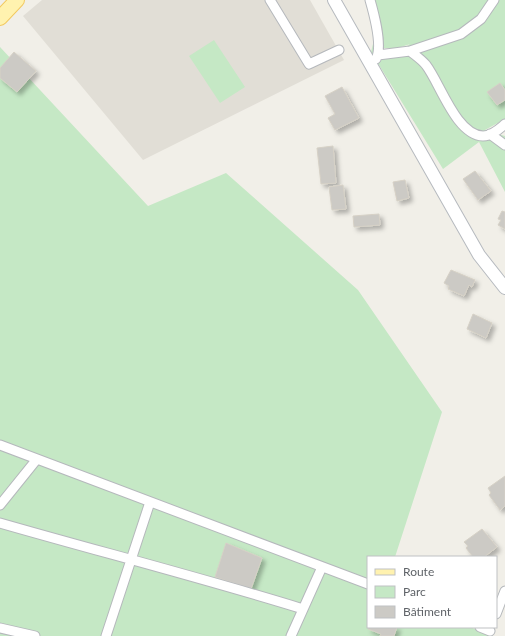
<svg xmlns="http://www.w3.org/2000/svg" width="505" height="636" viewBox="0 0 505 636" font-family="Lato,sans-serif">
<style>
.education{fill:#e1ded6}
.green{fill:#c5e8c5}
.building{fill:#cccac5;stroke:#d6d1c6;filter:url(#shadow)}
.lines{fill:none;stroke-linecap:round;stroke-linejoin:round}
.street-casing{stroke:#b5b8bc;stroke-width:11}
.secondary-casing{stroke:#b6babf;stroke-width:14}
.primary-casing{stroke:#f2c960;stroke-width:16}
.street{stroke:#fff;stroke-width:9}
.secondary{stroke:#fff;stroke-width:12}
.primary{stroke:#fff2af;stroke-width:14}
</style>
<defs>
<filter id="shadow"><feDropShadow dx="3.5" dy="3.5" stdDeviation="2" flood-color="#0004"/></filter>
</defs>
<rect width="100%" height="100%" fill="#f1efe8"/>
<!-- education -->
<path class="education" d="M 42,0 L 310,0 L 344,60 L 143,160 L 23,16 Z"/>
<!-- green -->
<path class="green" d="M 371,0 L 505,0 L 505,119 L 485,130 L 505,136 L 505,192 L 479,142 L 443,169 L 371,52 L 373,44 L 380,49 L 399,51 L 410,44 L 398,48 L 380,48 Z
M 214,40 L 245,87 L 220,103 L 189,56 Z
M 0,47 L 148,206 L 226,173 L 358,290 L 442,412 L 395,557 L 368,557 L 368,627 L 470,627 L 493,636 L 0,636 Z"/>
<!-- building -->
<path class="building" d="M 14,52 L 36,71 L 17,92 L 0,78 L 0,68 Z
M 500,83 L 505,90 L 505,100 L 497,105 L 487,92 Z
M 342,87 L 359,118 L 335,130 L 328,118 L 335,114 L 325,96 Z
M 333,146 L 336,183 L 321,184 L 317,148 Z
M 475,171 L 491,191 L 478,200 L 463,179 Z
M 405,180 L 409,198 L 397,201 L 393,182 Z
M 343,185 L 346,209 L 332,210 L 329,187 Z
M 502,211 L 505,212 L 505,229 L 498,225 L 501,220 L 498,219 Z
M 379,214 L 380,225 L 354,227 L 353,216 Z
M 451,270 L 475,280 L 472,287 L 469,285 L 464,296 L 448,289 L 449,286 L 444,283 Z
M 473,314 L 492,323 L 486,338 L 467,329 Z
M 505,476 L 505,506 L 500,510 L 489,495 L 491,493 L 488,488 Z
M 482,529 L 497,547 L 484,557 L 473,557 L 466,548 L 468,546 L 464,542 Z
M 226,543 L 262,558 L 251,589 L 215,577 Z
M 369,627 L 397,627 L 394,636 L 380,636 L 381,634 L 368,629 Z"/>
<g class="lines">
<defs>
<path id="street" d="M 270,0 L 309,64 L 339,50
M 370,0 C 374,14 383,46 376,59
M 410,51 L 461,34 L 481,19 L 494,0
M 378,55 L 410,51 C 416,56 421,59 426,65 C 440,83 456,135 483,136 C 492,136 499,129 505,124
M 490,134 L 505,145
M 0,445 L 368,584
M 0,505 L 37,459
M 0,523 C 101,552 203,578 303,609
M 496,614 L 505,591
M 480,627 L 490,631
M 0,628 L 35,636
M 106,636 L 150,502
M 291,636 L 322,567"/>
<path id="secondary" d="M 334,0 L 479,255 L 505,288"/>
<path id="primary" d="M 0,18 L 17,0"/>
</defs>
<!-- street casing -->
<use href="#street" class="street-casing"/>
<!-- secondary casing -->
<use href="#secondary" class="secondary-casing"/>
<!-- primary casing -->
<use href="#primary" class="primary-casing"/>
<!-- street -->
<use href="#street" class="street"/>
<!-- secondary -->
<use href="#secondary" class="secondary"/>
<!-- primary -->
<use href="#primary" class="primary"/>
</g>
<!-- legend -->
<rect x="367" y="556" width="130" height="72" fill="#ffffff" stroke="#bfc1c3"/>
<rect x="375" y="569" width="20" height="6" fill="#fff2af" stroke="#bfc1c3"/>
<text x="403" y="576" font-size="12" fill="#5f6368">Route</text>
<rect x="375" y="586" width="20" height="12" fill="#c5e8c5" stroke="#bfc1c3"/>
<text x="403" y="596" font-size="12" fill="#5f6368">Parc</text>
<rect x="375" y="606" width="20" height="12" fill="#cccac5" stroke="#bfc1c3"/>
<text x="403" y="616" font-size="12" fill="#5f6368">Bâtiment</text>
</svg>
